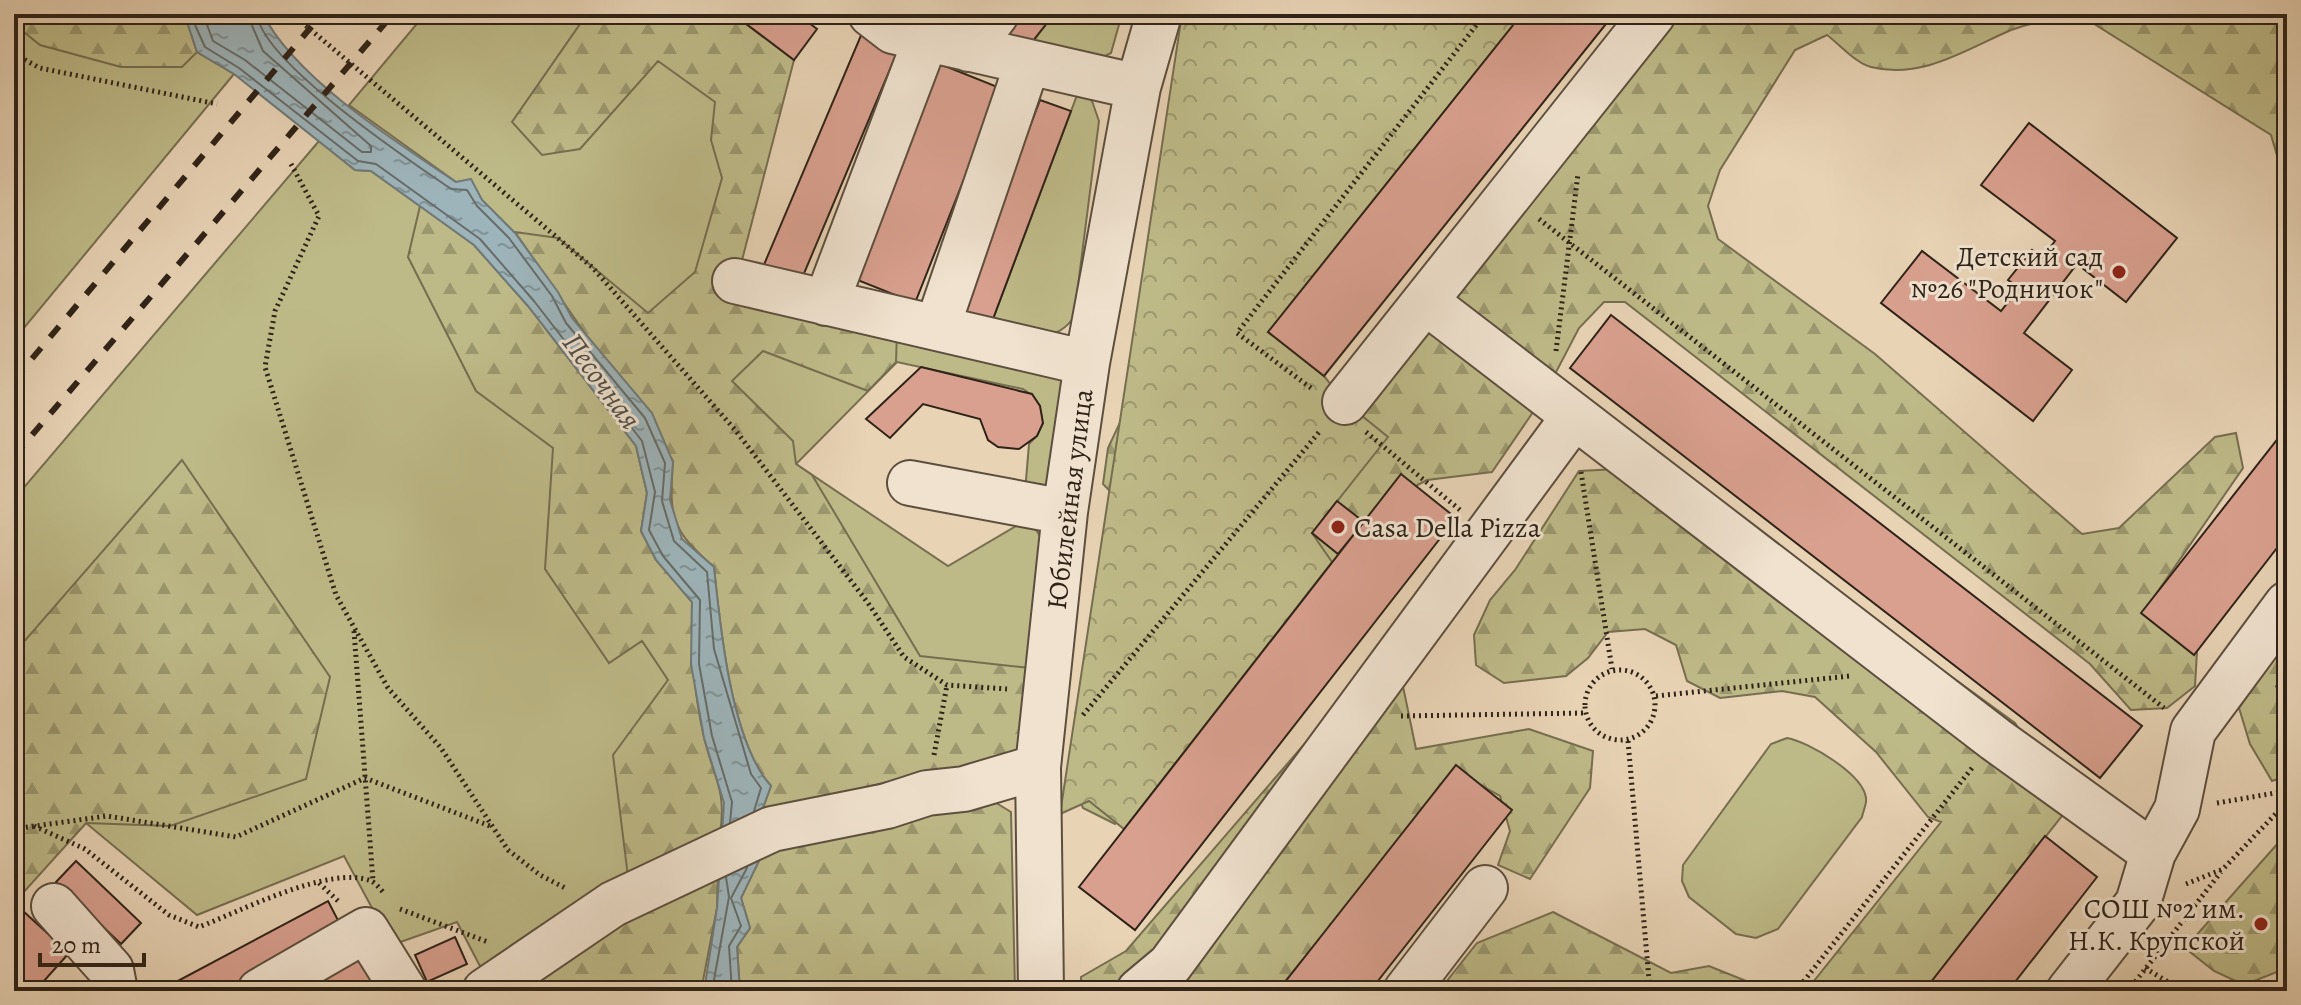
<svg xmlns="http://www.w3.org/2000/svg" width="2301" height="1005" viewBox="0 0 2301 1005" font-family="Alegreya,serif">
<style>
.grass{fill:#beba88;stroke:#766e50;stroke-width:2}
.forest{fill:url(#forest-firs);stroke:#766e50;stroke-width:2}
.park{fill:url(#park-crowns);stroke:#766e50;stroke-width:2}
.water{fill:url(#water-ripples);stroke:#717a79;stroke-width:2}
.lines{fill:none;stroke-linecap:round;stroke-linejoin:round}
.shore{stroke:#666c69;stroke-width:2}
.building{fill:#d9a08f;stroke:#2f2318;stroke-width:2}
.minor-casing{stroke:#5d4f3f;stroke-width:48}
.path{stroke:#2f2318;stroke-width:5;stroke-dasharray:2 4;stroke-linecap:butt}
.minor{stroke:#f0e2cf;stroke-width:44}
.rail{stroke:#2f2318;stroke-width:6;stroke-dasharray:14 14;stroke-linecap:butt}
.poi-dot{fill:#8f2418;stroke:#f0e2cf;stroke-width:3}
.labels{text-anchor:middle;stroke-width:6;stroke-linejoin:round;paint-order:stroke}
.poi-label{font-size:28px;fill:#2f2318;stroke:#f0e2cf;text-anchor:end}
.street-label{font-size:28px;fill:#2f2318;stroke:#f0e2cf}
.water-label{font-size:30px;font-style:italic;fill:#504e49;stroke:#f0e2cf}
</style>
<defs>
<pattern id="forest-firs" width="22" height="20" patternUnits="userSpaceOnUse" patternTransform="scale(2)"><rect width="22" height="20" fill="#beba88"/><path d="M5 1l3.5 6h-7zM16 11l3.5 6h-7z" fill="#9b976e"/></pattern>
<pattern id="park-crowns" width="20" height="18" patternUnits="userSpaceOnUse" patternTransform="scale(2)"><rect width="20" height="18" fill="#beba88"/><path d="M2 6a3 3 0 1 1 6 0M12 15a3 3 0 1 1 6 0" fill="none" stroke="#9b976e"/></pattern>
<pattern id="water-ripples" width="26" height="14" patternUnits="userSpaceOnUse" patternTransform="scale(2)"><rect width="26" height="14" fill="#9db4ba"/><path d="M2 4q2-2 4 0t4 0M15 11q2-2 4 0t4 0" fill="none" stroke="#809296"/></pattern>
</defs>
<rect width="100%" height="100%" fill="#e8d3b5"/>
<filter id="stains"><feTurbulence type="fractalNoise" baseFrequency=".0025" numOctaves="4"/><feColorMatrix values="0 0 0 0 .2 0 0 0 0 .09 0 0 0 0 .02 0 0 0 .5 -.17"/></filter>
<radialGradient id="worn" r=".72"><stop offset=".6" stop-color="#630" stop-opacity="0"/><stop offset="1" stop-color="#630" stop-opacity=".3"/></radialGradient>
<!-- grass -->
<path class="grass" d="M 14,14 L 175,14 L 197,52 L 234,74 L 14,340 Z
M 425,14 L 733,14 L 735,281 L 1058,370 L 1064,385 L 1047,487 L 1025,492 L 1029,444 C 1048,427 1045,402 1023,389 L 897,362 L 796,464 L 948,566 L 1023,522 L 1037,531 L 1045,545 L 1018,760 L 887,782 L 761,813 L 515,233 L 482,200 L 471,180 L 456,182 L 349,105 Z
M 1054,14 L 1122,14 L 1111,53 L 1089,64 L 1028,48 Z
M 1079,90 L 1092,101 L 1099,121 L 1074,317 C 1053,348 1022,332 990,327 Z
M 319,141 L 355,170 L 371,171 L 474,245 L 606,411 L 720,833 L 482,970 L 457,922 L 392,945 L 344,856 L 197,915 L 86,823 L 14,901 L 14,499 Z
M 1787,738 C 1809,742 1863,774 1866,798 C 1867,804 1863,811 1862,817 L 1778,929 L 1756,938 L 1736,934 L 1689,897 L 1682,881 L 1683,865 L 1771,744 Z"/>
<!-- forest -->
<path class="forest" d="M 14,14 L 175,14 L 187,21 L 197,52 L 182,67 L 121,67 L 40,45 L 14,24 Z
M 587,14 L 733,14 L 794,60 L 734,291 L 897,330 L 896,362 L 868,391 L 763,351 L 732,381 L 793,441 L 796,464 L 812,475 L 920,656 L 1030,668 L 1018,760 L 887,782 L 761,813 L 771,786 C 731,742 720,626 714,567 C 671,529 669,519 673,461 L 515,232 L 558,238 L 648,313 L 695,272 L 722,178 L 711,140 L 715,102 L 658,61 L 580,149 L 542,155 L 512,122 Z
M 1669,14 L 2277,14 L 2287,32 L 2287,190 L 2271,135 L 2083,17 C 2058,19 2035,21 2011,30 C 1967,49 1922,80 1871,67 C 1857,64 1839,44 1827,35 L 1795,50 L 1720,170 L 1708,206 L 1718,239 L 1875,354 L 2082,534 L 2119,528 L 2215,437 L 2236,433 L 2243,468 L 2154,597 L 2197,651 L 2195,686 L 2167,708 L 2131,710 L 2090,664 L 1625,302 L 1604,302 L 1579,328 L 1542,399 L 1492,472 L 1427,480 L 1399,495 L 1115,824 L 1083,808 L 1069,776 L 1076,709 L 1137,623 L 1145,528 L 1103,484 L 1108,448 L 1139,382 L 1353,404 Z
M 420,206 L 474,245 L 528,306 L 636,446 L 647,493 L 641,531 L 656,560 L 692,602 C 691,648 693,691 704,737 C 713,777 727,789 720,833 L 629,885 L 613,755 L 668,680 L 642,641 L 609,663 L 545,569 L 553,448 L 476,391 L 408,257 Z
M 182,460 L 330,677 L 306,779 L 170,826 L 86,823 L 14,903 L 14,653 Z
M 1618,469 L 1772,546 L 2015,723 L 2045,768 L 2065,812 L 1924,991 L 1806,991 L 1941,822 L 1928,817 L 1876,752 L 1815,697 L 1782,691 L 1720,698 L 1687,681 L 1676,645 L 1645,629 L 1608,632 L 1588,658 L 1566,676 L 1504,683 L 1476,665 L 1474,635 L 1490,600 L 1515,570 L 1579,471 Z
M 2287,639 L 2287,776 L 2272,781 L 2250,744 L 2239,708 Z
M 1375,662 L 1399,667 L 1416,749 L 1529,729 L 1593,751 L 1590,788 L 1530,879 L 1498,865 L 1510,831 L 1500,796 L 1457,772 L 1277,991 L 1081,991 L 1081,977 L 1126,951 Z
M 993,801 L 1011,812 L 1015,991 L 941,991 L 943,983 L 871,981 L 872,991 L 740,991 L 737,947 L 750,928 L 741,898 L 767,844 Z
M 2287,833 L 2287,962 L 2282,970 L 2244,985 L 2214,971 L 2185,948 Z
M 718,864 L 717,908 L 701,991 L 517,991 L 670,888 Z
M 1553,912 L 1671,973 L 1709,966 L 1771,991 L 1439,991 L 1477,943 Z"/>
<!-- park -->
<path class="park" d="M 1182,14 L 1522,14 L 1268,332 L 1324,376 L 1345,402 L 1388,437 L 1312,533 L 1332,562 L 1124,829 L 1089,801 L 1060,814 Z"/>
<!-- water -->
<path class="water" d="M 175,14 L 263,14 C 295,78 396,142 456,182 L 471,179 L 482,200 L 515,233 L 558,292 L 572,318 L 652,413 L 673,462 L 670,500 L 682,539 L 714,567 C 720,626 731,742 771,786 L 761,813 L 767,844 L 741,898 L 750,928 L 737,947 L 740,991 L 704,991 L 717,908 L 724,803 L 704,738 L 691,664 L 692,602 L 656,560 L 641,531 L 647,493 L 636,446 L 528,306 L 474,245 L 371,171 L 355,170 L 234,74 L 197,52 L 187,22 Z"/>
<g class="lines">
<!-- shore -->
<path class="shore" d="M 190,14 L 205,47 L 239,68 L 358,161 L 376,164 L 480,239 L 534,301 L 642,441 L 655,492 L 649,530 L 663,556 L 700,600 L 699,664 L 712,736 L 732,802 L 730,823
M 203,14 L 213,41 L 245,60 L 362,152 L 371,152 L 371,146 L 263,51 L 247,14
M 257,14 C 262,62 409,160 451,189 L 467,190 L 477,206 L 509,238 L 552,296 L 566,323 L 645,418 L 665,463 L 662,501 L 674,541 L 707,572 L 714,649 L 751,774 L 761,788 L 754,811
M 712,991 L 729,897 L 726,877
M 732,991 L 729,946 L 741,926 L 731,898 L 747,868"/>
</g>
<!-- building -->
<path class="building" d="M 733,14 L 797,14 L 817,29 L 794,60 Z
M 938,14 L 969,14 L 957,29 Z
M 1007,14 L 1054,14 L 1021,56 L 992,33 Z
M 1522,14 L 1614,14 L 1324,376 L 1268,332 Z
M 862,33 L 899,48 L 800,283 L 763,267 Z
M 940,64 L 1000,88 L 915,303 L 855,279 Z
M 1040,100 L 1071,111 L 990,327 L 958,316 Z
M 2029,123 L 2177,238 L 2126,302 L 2077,264 L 2024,333 L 2072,370 L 2033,421 L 1881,303 L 1922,251 L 2001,311 L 2019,288 L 2008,280 L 2032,250 L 2042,258 L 2055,241 L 1981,185 Z
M 1611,315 L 2142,726 L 2100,778 L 1570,368 Z
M 921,367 L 1032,394 L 1040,406 L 1043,423 L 1037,436 L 1019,449 L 998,447 L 988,440 L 980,419 L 923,404 L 890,438 L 866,419 Z
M 2287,427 L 2287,535 L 2194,655 L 2141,613 Z
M 1401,474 L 1456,518 L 1135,930 L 1079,887 Z
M 1337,501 L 1364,522 L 1338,554 L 1312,533 Z
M 1456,765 L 1512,810 L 1370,991 L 1278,991 Z
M 2045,836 L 2097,877 L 2008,991 L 1924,991 Z
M 76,861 L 141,923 L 121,944 L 56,882 Z
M 328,901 L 342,928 L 224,991 L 159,991 Z
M 22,910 L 69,953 L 35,991 L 19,991 L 14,987 L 14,919 Z
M 455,937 L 467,964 L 427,982 L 415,955 Z
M 359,959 L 377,991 L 302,991 Z"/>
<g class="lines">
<defs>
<path id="minor" d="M 871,14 L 893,31 L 1138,87
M 969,49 L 996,14
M 735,281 L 1087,363
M 1426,302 L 1995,739 L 2153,853
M 826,303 L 926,39
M 937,328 L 1028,62
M 1345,402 L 1653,14
M 910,483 L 1065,512
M 54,906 L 111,970 L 115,991
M 260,991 L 366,930 L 404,991
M 485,991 L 613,904 L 772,829 L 887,806 L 927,793 L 964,789 L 1038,767
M 1041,991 L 1038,767 L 1065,512 L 1087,363 L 1138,87 L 1159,14
M 1139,991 L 1170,965 L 1573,418
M 1406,991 L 1485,888
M 2069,991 L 2138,903 L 2153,853 L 2177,809 L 2193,731 L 2287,604"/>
</defs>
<!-- minor casing -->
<use href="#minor" class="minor-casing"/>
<!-- path -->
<path class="path" d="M 292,14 L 592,267 L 736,431 L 868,603 L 904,657 L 947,685 L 1007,689
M 14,54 L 40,68 L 217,104
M 291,164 L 319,216 L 275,311 L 265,367 L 336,595 L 388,688 L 441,748 L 508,850 L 540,875 L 567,889
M 1539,219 L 2164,708
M 1556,351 L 1578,174
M 1311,388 L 1237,333 L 1485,14
M 1366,432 L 1460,510
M 1581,472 L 1612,669
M 354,631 L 373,881
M1585 705a35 35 0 1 1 70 0a35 35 0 1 1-70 0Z
M 2276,688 L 2287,683
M 1656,696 L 1850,676
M 1083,715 L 1320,431
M 1401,716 L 1584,713
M 1628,741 L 1650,991
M 934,755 L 947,685
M 2217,803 L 2287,791
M 34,826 L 85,849 L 169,915 L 199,927 C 239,912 331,864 371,881 C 376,883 381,890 384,893
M 14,829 L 107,816 L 236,837 L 365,778 L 490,826
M 319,883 L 338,901
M 2186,884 L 2223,869 L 2287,802
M 400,909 L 488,942
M 2145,968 L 2183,991
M 1796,991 L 1972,768
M 2128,991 L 2221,872"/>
<!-- minor -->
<use href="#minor" class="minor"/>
<!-- rail -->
<path class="rail" d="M 14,380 L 322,14
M 14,456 L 393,14"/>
</g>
<!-- markers -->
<g class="poi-dot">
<circle cx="2119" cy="272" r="8"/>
<circle cx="1338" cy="527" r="8"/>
<circle cx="2261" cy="924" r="8"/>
</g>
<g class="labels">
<!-- poi labels -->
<g class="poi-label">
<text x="2103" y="266">Детский сад<tspan x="2103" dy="32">№26 "Родничок"</tspan></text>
<text x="1354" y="537" text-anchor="start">Casa Della Pizza</text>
<text x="2245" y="918">СОШ №2 им.<tspan x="2245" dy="32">Н.К. Крупской</tspan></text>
</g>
<!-- street labels -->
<g class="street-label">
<text transform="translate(1069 499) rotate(-83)" y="10">Юбилейная улица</text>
</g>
<!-- water labels -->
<g class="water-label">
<text transform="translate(602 381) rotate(54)" y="10">Песочная</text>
</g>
</g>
<!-- margin -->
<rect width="2301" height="1005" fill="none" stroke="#e8d3b5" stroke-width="48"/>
<rect x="16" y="16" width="2269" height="973" fill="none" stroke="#2f2318" stroke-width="4"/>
<rect x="24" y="24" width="2253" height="957" fill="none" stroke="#2f2318" stroke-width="2"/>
<!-- scale -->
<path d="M40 953v12h104v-12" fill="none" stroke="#2f2318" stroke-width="4"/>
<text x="52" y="953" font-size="24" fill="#2f2318" stroke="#f0e2cf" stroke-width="6" paint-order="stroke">20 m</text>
<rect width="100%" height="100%" filter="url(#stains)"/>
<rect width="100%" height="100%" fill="url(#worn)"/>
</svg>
